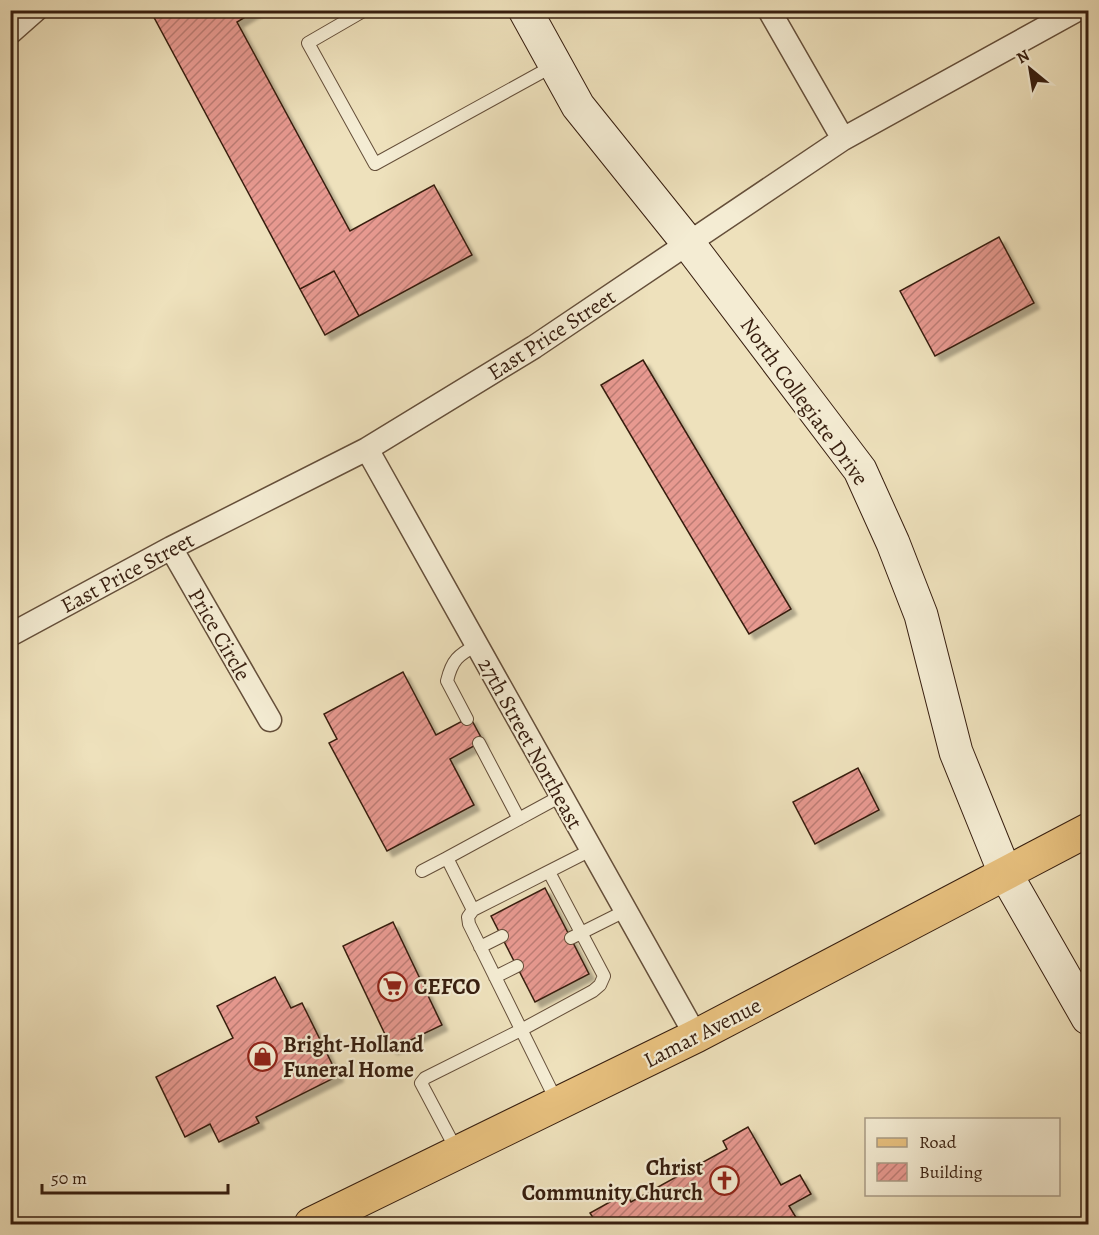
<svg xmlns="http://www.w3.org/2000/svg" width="1099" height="1235" viewBox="0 0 1099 1235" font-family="Alegreya,serif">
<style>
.building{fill:url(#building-hatch);stroke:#371e0f;stroke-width:1.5;filter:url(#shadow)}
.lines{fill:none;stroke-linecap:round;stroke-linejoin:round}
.lane-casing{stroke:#654f3a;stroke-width:14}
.street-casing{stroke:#654f3a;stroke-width:25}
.secondary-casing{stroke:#371e0f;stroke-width:35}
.primary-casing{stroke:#371e0f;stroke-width:35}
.lane{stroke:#f4ecd3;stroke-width:12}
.street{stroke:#f4ecd3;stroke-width:22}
.secondary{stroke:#f4ecd3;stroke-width:33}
.primary{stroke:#e7c07e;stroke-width:33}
.labels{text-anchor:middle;stroke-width:4.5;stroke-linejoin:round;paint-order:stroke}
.street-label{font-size:22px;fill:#371e0f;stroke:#f4ecd3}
.poi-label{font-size:22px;font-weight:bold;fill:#371e0f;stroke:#f4ecd3;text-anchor:start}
</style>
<defs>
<pattern id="building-hatch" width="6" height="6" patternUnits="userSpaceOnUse" patternTransform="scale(1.5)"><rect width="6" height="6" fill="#e79990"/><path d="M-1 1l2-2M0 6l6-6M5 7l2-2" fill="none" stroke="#bc7c74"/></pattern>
<filter id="shadow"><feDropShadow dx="5.5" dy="5.5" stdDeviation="1.5" flood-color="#0004"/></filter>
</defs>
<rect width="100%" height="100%" fill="#eee1bc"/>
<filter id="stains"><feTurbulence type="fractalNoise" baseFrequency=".00333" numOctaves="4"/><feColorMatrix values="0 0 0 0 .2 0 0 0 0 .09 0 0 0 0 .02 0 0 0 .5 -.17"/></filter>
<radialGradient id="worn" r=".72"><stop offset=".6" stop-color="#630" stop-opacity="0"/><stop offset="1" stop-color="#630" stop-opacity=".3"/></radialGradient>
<!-- building -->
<path class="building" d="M 150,10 L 257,10 L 237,22 L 350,231 L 434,185 L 472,255 L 359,316 L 334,271 L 300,289 Z
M 999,237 L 1034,303 L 935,356 L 900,291 Z
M 334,271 L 359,316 L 325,335 L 300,289 Z
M 643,360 L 791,609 L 749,634 L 601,385 Z
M 403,672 L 436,735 L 470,717 L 483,741 L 450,759 L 474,805 L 387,851 L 329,743 L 337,739 L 324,714 Z
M 858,768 L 879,810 L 815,844 L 793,802 Z
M 545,888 L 589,974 L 535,1002 L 491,916 Z
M 393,922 L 442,1025 L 392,1049 L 343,946 Z
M 275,977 L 291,1008 L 302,1003 L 338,1076 L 256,1117 L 259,1123 L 219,1142 L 210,1124 L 185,1137 L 156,1077 L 233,1038 L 217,1006 Z
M 748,1127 L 781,1185 L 800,1175 L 811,1194 L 789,1206 L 800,1224 L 597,1224 L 590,1213 L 626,1193 L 631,1202 L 727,1149 L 723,1141 Z"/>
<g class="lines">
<defs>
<path id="lane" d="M 365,10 L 308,43 L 375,164 L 553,66
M 467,719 L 447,681 C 452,660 458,655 477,645
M 479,743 L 519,819
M 422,871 L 447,858
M 473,910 L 447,858 L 561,796
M 571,938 L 625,911
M 480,947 L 502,936
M 495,977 L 517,966
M 557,1102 L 469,924 L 468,917 L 473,910 L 591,850
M 457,1151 L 421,1083 L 425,1078 L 521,1030 L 593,991 L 600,985 L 604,976 L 549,872"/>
<path id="street" d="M 769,10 L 843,139
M 10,33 L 36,10
M 367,449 L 696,1036
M 171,548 L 270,720
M 10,635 L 171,548 L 367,449 L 534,347 L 843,139 L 1077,10"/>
<path id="secondary" d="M 525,10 L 578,106 L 688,243 L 860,470 L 893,543 L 921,615 L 956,752 L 1005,873 L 1088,1018"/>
<path id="primary" d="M 311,1224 L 696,1036 L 1088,830"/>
</defs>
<!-- lane casing -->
<use href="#lane" class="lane-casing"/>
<!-- street casing -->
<use href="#street" class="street-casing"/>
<!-- secondary casing -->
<use href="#secondary" class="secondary-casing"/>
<!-- primary casing -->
<use href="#primary" class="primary-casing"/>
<!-- lane -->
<use href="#lane" class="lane"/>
<!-- street -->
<use href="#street" class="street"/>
<!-- secondary -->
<use href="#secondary" class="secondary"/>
<!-- primary -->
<use href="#primary" class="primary"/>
</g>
<!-- icons -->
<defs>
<symbol id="supermarket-ring" viewBox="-11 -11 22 22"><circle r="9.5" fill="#f4ecd3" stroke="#8f2418" stroke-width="1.5"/><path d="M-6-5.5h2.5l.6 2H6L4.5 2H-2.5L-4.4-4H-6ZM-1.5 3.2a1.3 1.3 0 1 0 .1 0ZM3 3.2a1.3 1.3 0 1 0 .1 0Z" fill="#8f2418"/></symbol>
<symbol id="shop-ring" viewBox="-11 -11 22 22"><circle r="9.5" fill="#f4ecd3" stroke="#8f2418" stroke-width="1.5"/><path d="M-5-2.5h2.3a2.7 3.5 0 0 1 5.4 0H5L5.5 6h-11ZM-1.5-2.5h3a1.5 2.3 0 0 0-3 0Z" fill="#8f2418"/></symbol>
<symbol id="church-ring" viewBox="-11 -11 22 22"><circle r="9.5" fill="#f4ecd3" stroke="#8f2418" stroke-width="1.5"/><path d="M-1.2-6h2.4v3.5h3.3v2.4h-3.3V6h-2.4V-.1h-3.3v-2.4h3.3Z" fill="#8f2418"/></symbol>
</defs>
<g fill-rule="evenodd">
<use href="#supermarket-ring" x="376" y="970" width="33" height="33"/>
<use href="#shop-ring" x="246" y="1040" width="33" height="33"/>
<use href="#church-ring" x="708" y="1164" width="33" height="33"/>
</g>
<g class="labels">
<!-- street labels -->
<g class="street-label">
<text transform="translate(551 334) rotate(-33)" y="8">East Price Street</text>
<text transform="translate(805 401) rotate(54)" y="8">North Collegiate Drive</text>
<text transform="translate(127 572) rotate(-28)" y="8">East Price Street</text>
<text transform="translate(220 634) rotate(60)" y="8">Price Circle</text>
<text transform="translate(531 743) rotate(61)" y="8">27th Street Northeast</text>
<text transform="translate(702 1032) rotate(-27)" y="8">Lamar Avenue</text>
</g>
<!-- poi labels -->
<g class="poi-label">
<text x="414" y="994">CEFCO</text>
<text x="283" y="1052">Bright-Holland<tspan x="283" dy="25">Funeral Home</tspan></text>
<text x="703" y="1175" text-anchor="end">Christ<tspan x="703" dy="25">Community Church</tspan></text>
</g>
</g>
<!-- margin -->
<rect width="1099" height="1235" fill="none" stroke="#eee1bc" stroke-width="36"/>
<rect x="12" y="12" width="1075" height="1211" fill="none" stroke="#371e0f" stroke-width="3"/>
<rect x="18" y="18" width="1063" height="1199" fill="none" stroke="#371e0f" stroke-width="1.5"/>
<!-- legend -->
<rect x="865" y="1118" width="195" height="78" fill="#f4ecd3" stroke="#a89a85" stroke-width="1.5"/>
<rect x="877" y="1138" width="30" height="9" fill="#e7c07e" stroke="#a89a85" stroke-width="1.5"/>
<text x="919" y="1148" font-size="18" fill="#371e0f">Road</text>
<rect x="877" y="1163" width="30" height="18" fill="url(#building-hatch)" stroke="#a89a85" stroke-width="1.5"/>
<text x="919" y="1178" font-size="18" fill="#371e0f">Building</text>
<!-- north arrow -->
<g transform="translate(1030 69) rotate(330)" stroke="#f4ecd3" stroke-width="4.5" paint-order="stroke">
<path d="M0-4.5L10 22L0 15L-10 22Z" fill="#371e0f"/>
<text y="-9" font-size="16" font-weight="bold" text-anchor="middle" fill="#371e0f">N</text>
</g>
<!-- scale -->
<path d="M42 1184v9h186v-9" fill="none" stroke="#371e0f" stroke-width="3"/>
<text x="51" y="1184" font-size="18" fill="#371e0f" stroke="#f4ecd3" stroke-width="4.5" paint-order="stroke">50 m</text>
<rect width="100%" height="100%" filter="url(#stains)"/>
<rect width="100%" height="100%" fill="url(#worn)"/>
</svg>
